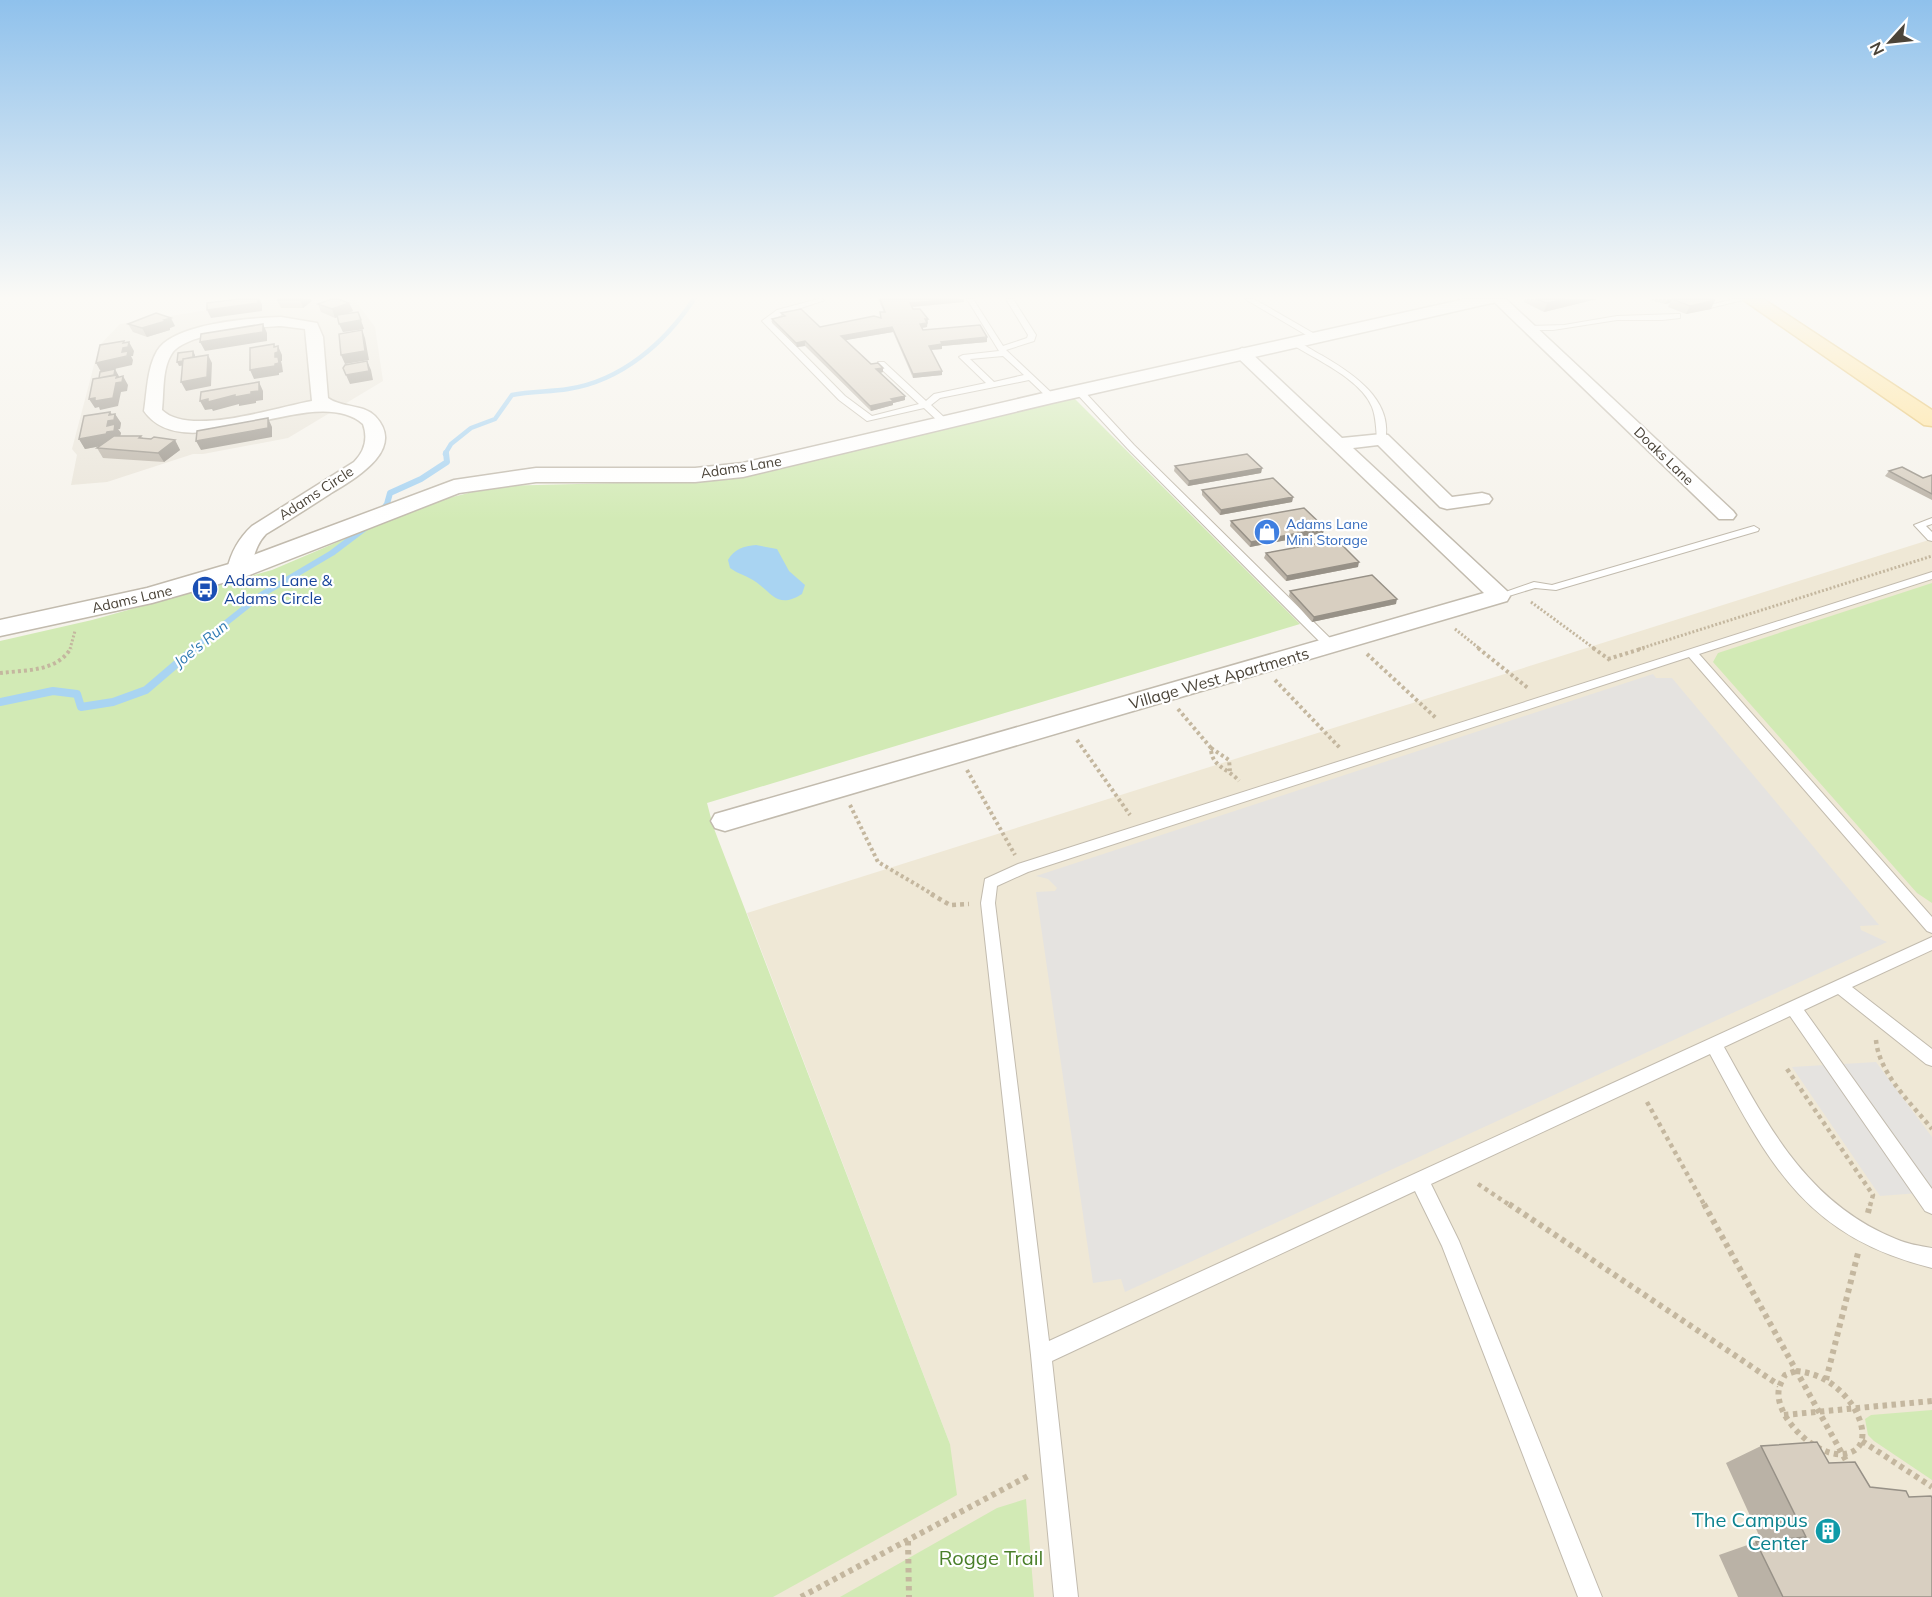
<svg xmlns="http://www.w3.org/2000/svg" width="1932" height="1597" viewBox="0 0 1932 1597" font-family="Mulish,sans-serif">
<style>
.residential{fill:#eae5da}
.education{fill:#efe8d6}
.green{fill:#d2eab5}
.parking{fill:#e5e3e0}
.water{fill:#a9d4f2}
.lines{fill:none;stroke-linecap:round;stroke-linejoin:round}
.stream-far2{stroke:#a9d4f2;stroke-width:4.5}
.stream-far1{stroke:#a9d4f2;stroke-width:6}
.stream{stroke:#a9d4f2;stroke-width:8}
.service-casing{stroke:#c2bbae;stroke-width:2}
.minor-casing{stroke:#c2bbae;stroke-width:3}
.tertiary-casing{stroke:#c2bbae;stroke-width:3}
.primary-casing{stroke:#e6c16a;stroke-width:3}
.path-far3{stroke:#c4b79f;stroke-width:3;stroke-dasharray:2 2;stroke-linecap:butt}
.path-far2{stroke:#c4b79f;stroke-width:4;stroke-dasharray:3 3;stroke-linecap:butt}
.path-far1{stroke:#c4b79f;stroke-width:4.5;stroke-dasharray:4 4;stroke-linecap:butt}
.path{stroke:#c4b79f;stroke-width:6;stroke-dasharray:4.5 4.5;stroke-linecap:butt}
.service{fill:#fff;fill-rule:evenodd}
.minor{fill:#fff;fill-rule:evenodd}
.tertiary{fill:#fff;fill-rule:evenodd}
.primary{fill:#ffe39c;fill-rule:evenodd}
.wall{fill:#bab2a6}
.shaded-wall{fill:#979187}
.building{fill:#d8cfc1;stroke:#979187;stroke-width:1.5}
.labels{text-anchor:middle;stroke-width:4.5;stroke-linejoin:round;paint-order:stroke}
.far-street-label{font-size:14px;fill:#4b4439;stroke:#fff}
.far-shop-label{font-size:14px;fill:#366cbe;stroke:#fff;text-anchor:start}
.far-water-label{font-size:15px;font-style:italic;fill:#2e7ab2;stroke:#fff}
.transit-label{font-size:16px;fill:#164399;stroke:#fff;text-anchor:start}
.street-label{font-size:16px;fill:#4b4439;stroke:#fff}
.near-culture-label{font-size:20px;fill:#0d838f;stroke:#fff;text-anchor:end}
.near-park-label{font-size:20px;fill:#4a7f2a;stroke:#fff}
</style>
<rect width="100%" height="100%" fill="#f6f3ec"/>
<!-- residential -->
<path class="residential" d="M 276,299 L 354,299 L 375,327 L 383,381 L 288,438 L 203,454 L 193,454 L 107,482 L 71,485 L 77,455 L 72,449 L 99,346 L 120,324 Z"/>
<!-- education -->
<path class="education" d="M 1932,539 L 1932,1597 L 653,1597 L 950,1444 L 747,913 Z"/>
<!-- green -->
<path class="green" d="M 1074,398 L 1300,624 L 707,803 L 713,826 L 950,1444 L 957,1495 L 773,1597 L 0,1597 L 0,641 L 92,620 L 272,570 L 429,503 L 496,486 L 695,481 L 851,450 Z
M 1932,583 L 1932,903 L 1917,893 L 1713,662 L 1718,653 Z
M 1932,1410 L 1932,1480 L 1874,1441 L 1868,1435 L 1865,1419 L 1871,1415 Z
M 1026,1499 L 1034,1597 L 840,1597 L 997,1508 Z"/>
<!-- parking -->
<path class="parking" d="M 1653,674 L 1656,678 L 1672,678 L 1879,925 L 1860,926 L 1861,930 L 1887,942 L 1125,1292 L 1121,1279 L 1093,1283 L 1036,892 L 1055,891 L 1057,888 L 1048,879 L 1036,876 Z
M 1876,1062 L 1932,1137 L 1932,1192 L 1880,1196 L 1792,1067 Z"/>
<!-- water -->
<path class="water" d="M 756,545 L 777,549 L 789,571 L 805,585 L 802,594 C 778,609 773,594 756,582 C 748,576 738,574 730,568 L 728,560 C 734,549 744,546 756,545 Z"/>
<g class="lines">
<!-- stream-far2 -->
<path class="stream-far2" d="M 445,454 L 451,444 L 471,428 L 495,419 L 512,395 C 531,391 549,392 568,389 C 621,381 665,343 694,299"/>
<!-- stream-far1 -->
<path class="stream-far1" d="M 380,513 L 387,504 L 390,493 L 421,479 L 447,462 L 446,453
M 193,649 L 261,595 L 332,553 L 373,522"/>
<!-- stream -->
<path class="stream" d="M 0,702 L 53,691 L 77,694 L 81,707 L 113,702 L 146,690 L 195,648"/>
<defs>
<path id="service" d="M 818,299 L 825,300 L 783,314 L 771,321 L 845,396 L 872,416 L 919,404 L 878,366 L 878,362 L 884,362 L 926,401 L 934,394 L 986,383 L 959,357 L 963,355 L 999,351 L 967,299 L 973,299 L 1003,346 L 1027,338 L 1028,335 L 1006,299 L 1013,299 L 1036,335 L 1034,341 L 1006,350 L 1056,397 L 1049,399 L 1029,380 L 940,398 L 931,405 L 947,420 L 947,424 L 941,424 L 924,408 L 867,421 L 839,400 L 762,321 L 777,310 ZM 1003,356 L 1024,375 L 994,382 L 970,359 Z
M 1245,299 L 1254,299 L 1320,337 L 1313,339 Z
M 1734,299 L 1747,299 L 1710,308 L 1706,306 Z
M 1677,314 L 1680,314 L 1680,318 L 1662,320 L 1617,320 L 1553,330 L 1530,330 L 1526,328 L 1530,326 L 1564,325 L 1617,316 Z
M 1294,340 C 1304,344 1313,351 1323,356 C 1352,373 1394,400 1385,441 L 1377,439 C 1376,428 1376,417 1372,407 C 1361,379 1315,359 1291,344 L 1291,340 Z
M 1076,389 L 1082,389 L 1134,445 L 1335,643 L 1337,646 L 1335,649 L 1327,649 L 1128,449 L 1076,393 Z
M 1932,518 L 1932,524 L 1926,526 L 1932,532 L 1932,541 L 1928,540 L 1914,525 Z
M 1754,526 L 1759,529 L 1758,531 L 1556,590 L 1535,588 L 1499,599 L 1494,596 L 1534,582 L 1552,585 Z
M 1932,572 L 1932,579 L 1699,654 L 1932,917 L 1932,933 L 1927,931 L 1689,657 L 1028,872 L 997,886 L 995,903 L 1049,1341 L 1932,937 L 1932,950 L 1852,987 L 1932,1049 L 1932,1066 L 1926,1064 L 1838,994 L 1804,1010 L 1932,1189 L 1932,1214 L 1925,1211 L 1790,1016 L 1724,1047 C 1768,1126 1807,1203 1896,1239 C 1907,1244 1920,1246 1932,1248 L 1932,1268 C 1803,1236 1768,1161 1710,1054 L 1431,1184 L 1459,1241 L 1602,1597 L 1578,1597 L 1442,1246 L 1415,1191 L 1052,1361 L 1078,1597 L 1054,1597 L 1031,1355 L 981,903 L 985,879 L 1018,864 Z"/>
<path id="minor" d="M 1491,299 L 1506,299 L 1733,511 L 1736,515 L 1733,519 L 1719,519 Z
M 281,317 L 317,323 L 323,337 L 328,398 C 342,408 363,404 375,416 C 409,452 348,482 325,497 C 305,510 286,522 266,534 C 253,548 255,561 246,575 L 238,576 L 230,575 L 227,570 C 231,552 239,538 252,526 L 354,462 C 365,451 368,438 363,424 C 312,380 187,472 144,411 C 147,392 147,368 157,351 C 173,323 251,318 281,317 ZM 281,326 L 305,329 L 312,401 C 277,407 189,437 162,410 C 164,393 162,370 171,355 C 182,333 258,327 281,326 Z
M 1242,348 L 1248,350 L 1342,438 L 1382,434 L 1388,435 L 1452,497 L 1482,493 L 1489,495 L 1492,499 L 1489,503 L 1447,509 L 1440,507 L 1378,445 L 1353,448 L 1507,591 L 1510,596 L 1507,601 L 725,831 L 715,828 L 711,821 L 715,814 L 1484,593 L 1236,356 L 1234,353 Z"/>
<path id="tertiary" d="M 1465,299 L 1496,299 L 1493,303 L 1487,304 L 1052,403 L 743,477 L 695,482 L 536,482 L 459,493 L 247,576 L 152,603 L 0,636 L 0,620 L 147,588 L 229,564 L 454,480 L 536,468 L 695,468 L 743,463 L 1052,391 Z"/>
<path id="primary" d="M 1742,299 L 1763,299 L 1932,410 L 1932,426 L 1924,425 Z"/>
</defs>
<!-- service casing -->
<use href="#service" class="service-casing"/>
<!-- minor casing -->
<use href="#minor" class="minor-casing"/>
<!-- tertiary casing -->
<use href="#tertiary" class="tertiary-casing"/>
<!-- primary casing -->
<use href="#primary" class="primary-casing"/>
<!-- path-far3 -->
<path class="path-far3" d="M 1531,602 L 1595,649
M 1455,629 L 1480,649
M 70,649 L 75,631
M 1639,649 L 1932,556"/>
<!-- path-far2 -->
<path class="path-far2" d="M 1478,648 L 1528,688
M 1593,648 L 1610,660
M 1367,654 L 1436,718
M 1608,659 L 1644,648
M 0,673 C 25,670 57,672 71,648
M 1275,680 L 1340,748
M 1178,709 L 1211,748 C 1211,767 1228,768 1239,781
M 1077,740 L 1130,815
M 1211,748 L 1229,760 L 1230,771
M 967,770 L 1015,855
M 850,805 L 878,862 L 934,895"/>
<!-- path-far1 -->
<path class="path-far1" d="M 931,894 L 950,905 L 969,904
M 1876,1040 C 1879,1074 1912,1104 1932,1129
M 1787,1069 L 1873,1195 L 1870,1206
M 1647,1102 L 1705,1206
M 1478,1184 L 1511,1206"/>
<!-- path -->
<path class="path" d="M 1509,1204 L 1779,1385
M 1704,1204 L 1849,1466
M 1868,1213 L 1870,1204
M 1796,1371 C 1819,1373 1836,1384 1850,1402 C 1862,1418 1873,1450 1844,1454 C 1816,1458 1773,1416 1779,1388 C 1780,1384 1783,1379 1785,1375 Z
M 1826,1380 L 1858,1253
M 1784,1415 L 1932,1401
M 1862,1441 L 1932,1487
M 908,1541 L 909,1597
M 801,1597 L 1030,1475"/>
<!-- service -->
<use href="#service" class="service"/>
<!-- minor -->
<use href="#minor" class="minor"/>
<!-- tertiary -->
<use href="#tertiary" class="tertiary"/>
<!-- primary -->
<use href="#primary" class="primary"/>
</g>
<!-- wall -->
<path class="wall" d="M 279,299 L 310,299 L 312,301 L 303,308 L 281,308 L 277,300 Z
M 878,299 L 964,299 L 964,302 L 912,307 L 913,309 L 928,323 L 927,323 L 927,327 L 922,328 L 923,330 L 987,342 L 942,346 L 942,349 L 931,350 L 942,375 L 913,378 L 893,332 L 845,340 L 871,364 L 883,372 L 880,373 L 905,396 L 905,400 L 893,403 L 893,405 L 871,411 L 805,346 L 797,347 L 772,323 L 772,319 L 782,317 L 781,313 L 820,327 L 881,317 L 880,312 L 884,312 Z
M 1525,299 L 1597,299 L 1544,312 L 1524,302 Z
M 1652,299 L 1711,299 L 1711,309 L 1686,314 L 1668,307 L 1670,303 L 1665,304 L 1651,300 Z
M 349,303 L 353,311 L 344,314 L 358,312 L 364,329 L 343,332 L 338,317 L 335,318 L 321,312 L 318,304 Z
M 128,324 L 175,326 L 170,328 L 170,330 L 147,337 L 133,332 Z
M 110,412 L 112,414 L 115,414 L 121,423 L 120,429 L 118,429 L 121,433 L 120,436 L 141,436 L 143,438 L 175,440 L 180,450 L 164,462 L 103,458 L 97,448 L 101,446 L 85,449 L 79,439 Z
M 1175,466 L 1262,468 L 1261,473 L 1188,486 L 1174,471 Z
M 1889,471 L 1923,478 L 1932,475 L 1932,500 L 1885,476 Z
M 1202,490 L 1293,497 L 1292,502 L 1220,515 L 1202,495 Z
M 1231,521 L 1325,528 L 1323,533 L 1250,547 L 1230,526 Z
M 1266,553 L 1358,567 L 1286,581 L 1264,558 Z
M 1290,591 L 1396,604 L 1312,622 L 1289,596 Z
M 1761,1446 L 1829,1463 L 1870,1487 L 1909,1497 L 1932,1597 L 1738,1597 L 1719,1555 L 1756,1542 L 1762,1542 L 1726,1463 Z"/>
<!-- shaded-wall -->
<path class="shaded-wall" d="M 259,299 L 262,304 L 262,311 L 211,318 L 207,310 Z
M 302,299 L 310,299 L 312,301 L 303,308 L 300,300 Z
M 957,299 L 964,299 L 964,302 L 910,307 L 910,303 Z
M 1566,299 L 1597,299 L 1544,312 L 1547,303 Z
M 1668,299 L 1672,299 L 1670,303 L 1665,304 Z
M 1715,300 L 1711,309 L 1686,314 L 1690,306 Z
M 349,303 L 353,311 L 335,318 L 332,309 Z
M 358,312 L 364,329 L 343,332 L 339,324 Z
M 171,318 L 175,326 L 170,328 L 170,330 L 147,337 L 142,328 Z
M 925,319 L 928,319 L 927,327 L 920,328 L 920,324 Z
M 263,324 L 267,333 L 267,341 L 205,351 L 200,342 Z
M 892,327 L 893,332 L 841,341 L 841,336 Z
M 362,330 L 365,338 L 369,360 L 345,364 L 341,355 Z
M 987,337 L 987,342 L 942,346 L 942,349 L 929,350 L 929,346 L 941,342 Z
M 124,341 L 128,347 L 129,342 L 134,351 L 133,356 L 131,356 L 133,360 L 132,365 L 101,372 L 96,363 L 122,352 Z
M 805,341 L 805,346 L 797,347 L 796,343 Z
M 274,344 L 277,353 L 278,346 L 282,355 L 282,361 L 281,361 L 282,365 L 283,372 L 279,373 L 279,375 L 254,379 L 250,370 L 275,357 Z
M 193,351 L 195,355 L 195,364 L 179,366 L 177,362 Z
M 208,355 L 212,363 L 211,386 L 186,391 L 181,382 Z
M 367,361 L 371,370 L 373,380 L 350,384 L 346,375 Z
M 883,368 L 883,372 L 876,374 L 876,369 Z
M 115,369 L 122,382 L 123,376 L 128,385 L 127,391 L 121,392 L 118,406 L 100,410 L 99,407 L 95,408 L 89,399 L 116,383 L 101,382 Z
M 942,371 L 942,375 L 913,378 L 913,374 Z
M 259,382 L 263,391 L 263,400 L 256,401 L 256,403 L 239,406 L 239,404 L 213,411 L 212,409 L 205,410 L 200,401 L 251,392 Z
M 905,396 L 905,400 L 893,403 L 893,405 L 871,411 L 870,406 L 891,399 Z
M 110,412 L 114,419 L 115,414 L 121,423 L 120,429 L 118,429 L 121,433 L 119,440 L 112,444 L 85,449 L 79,439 L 107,426 Z
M 268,418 L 272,427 L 272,437 L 201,450 L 196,441 Z
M 175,440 L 180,450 L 164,462 L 158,453 Z
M 1262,468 L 1261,473 L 1188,486 L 1189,481 Z
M 1293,497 L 1292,502 L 1220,515 L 1221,510 Z
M 1325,528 L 1323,533 L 1250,547 L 1251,542 Z
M 1359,562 L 1358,567 L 1286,581 L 1287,576 Z
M 1397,599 L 1396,604 L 1312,622 L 1314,617 Z"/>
<!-- building -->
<path class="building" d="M 239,299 L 258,299 L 258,303 L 207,310 L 207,303 Z
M 279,299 L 302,299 L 300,300 L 277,300 Z
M 332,299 L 338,299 L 349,303 L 332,309 L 318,304 Z
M 880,299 L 957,299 L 910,303 L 913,309 L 920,309 L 928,319 L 925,319 L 927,323 L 920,324 L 923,330 L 980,325 L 987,337 L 941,342 L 942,344 L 929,346 L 942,371 L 913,374 L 892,327 L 841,336 L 871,364 L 878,363 L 883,368 L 876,369 L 905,396 L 891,399 L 893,401 L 870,406 L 805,341 L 796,343 L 772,319 L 785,316 L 781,313 L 801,309 L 820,327 L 874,316 L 881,318 L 880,312 L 885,312 Z
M 1536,299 L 1566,299 L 1547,303 Z
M 1672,299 L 1711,299 L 1715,300 L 1690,306 Z
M 358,312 L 361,320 L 339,324 L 337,315 Z
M 156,313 L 171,318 L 164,320 L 166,321 L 142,328 L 128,324 Z
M 263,324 L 263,332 L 200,342 L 201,334 Z
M 362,330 L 365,351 L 341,355 L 339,334 Z
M 124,341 L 123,343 L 129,342 L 128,347 L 123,348 L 122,352 L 128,351 L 127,356 L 96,363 L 100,345 Z
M 274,344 L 274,347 L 278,346 L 278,352 L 275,353 L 275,357 L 278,357 L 279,363 L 275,364 L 275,366 L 250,370 L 250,348 Z
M 193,351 L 193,357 L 183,359 L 183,361 L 177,362 L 178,353 Z
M 208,355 L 207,377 L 181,382 L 183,359 Z
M 367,361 L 369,371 L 346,375 L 343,368 L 345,365 Z
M 115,369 L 114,375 L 99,378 L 100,372 Z
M 117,375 L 116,378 L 123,376 L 122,382 L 116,383 L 113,398 L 95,401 L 95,398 L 89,399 L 93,379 Z
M 259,382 L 259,391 L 251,392 L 251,394 L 235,397 L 235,395 L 208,402 L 208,399 L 200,401 L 201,392 Z
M 110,412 L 109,415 L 115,414 L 114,420 L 108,421 L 107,426 L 115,424 L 114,431 L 107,432 L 106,434 L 79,439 L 84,416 Z
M 268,418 L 268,428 L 196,441 L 197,431 Z
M 114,436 L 141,436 L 139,438 L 151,439 L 154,437 L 175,440 L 158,453 L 97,448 Z
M 1247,454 L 1262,468 L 1189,481 L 1175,466 Z
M 1902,467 L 1923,478 L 1932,475 L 1932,494 L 1889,471 Z
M 1273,478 L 1293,497 L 1221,510 L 1202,490 Z
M 1304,508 L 1325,528 L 1251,542 L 1231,521 Z
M 1337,540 L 1359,562 L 1287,576 L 1266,553 Z
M 1372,575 L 1397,599 L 1314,617 L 1290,591 Z
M 1817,1442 L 1829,1463 L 1855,1462 L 1870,1487 L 1906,1491 L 1909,1497 L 1931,1496 L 1932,1498 L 1932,1597 L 1783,1597 L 1756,1542 L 1806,1537 L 1761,1446 Z"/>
<!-- sky -->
<linearGradient id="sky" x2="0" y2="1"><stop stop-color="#8fc1ec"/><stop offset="0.57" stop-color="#fbfaf6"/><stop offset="1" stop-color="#fbfaf6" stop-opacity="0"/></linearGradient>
<rect width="1932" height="522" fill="url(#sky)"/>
<!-- icons -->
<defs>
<symbol id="shop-disc" viewBox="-11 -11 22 22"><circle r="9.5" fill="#3f7fe0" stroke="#fff"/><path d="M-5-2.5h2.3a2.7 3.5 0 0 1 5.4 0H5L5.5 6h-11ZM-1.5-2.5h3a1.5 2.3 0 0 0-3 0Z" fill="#fff"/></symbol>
<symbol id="bus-disc" viewBox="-11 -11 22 22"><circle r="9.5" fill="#1a4fb4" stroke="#fff"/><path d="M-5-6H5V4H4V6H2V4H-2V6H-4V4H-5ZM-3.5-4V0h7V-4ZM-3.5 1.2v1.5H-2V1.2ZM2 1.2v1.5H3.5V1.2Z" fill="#fff"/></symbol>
<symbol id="building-disc" viewBox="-11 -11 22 22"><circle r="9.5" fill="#0f9aa8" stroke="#fff"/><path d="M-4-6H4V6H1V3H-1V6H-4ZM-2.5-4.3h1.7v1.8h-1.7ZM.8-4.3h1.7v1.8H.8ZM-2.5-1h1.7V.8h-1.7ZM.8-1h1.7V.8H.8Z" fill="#fff"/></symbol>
</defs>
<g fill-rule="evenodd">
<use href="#shop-disc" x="1252" y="517" width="30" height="30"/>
<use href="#bus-disc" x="190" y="574" width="30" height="30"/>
<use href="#building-disc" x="1813" y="1516" width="30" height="30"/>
</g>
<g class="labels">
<!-- far-street labels -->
<g class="far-street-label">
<text transform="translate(1664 456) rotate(44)" y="5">Doaks Lane</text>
<text transform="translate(741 467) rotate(-9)" y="5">Adams Lane</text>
<text transform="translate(316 493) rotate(-33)" y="5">Adams Circle</text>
<text transform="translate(132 599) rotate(-13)" y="5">Adams Lane</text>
</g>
<!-- far-shop labels -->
<g class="far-shop-label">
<text x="1286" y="529">Adams Lane<tspan x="1286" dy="16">Mini Storage</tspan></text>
</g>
<!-- far-water labels -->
<g class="far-water-label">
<text transform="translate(201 644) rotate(-39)" y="5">Joe's Run</text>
</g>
<!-- transit labels -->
<g class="transit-label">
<text x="224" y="586">Adams Lane &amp;<tspan x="224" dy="18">Adams Circle</tspan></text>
</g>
<!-- street labels -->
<g class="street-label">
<text transform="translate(1219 678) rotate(-16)" y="6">Village West Apartments</text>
</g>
<!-- near-culture labels -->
<g class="near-culture-label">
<text x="1808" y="1527">The Campus<tspan x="1808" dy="23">Center</tspan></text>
</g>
<!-- near-park labels -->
<g class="near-park-label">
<text x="991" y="1565">Rogge Trail</text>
</g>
</g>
<!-- north arrow -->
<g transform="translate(1890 42) rotate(243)" stroke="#ffffff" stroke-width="4.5" paint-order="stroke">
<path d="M0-4.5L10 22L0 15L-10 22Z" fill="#4b4439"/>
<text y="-9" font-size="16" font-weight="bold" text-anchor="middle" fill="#4b4439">N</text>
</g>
</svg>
